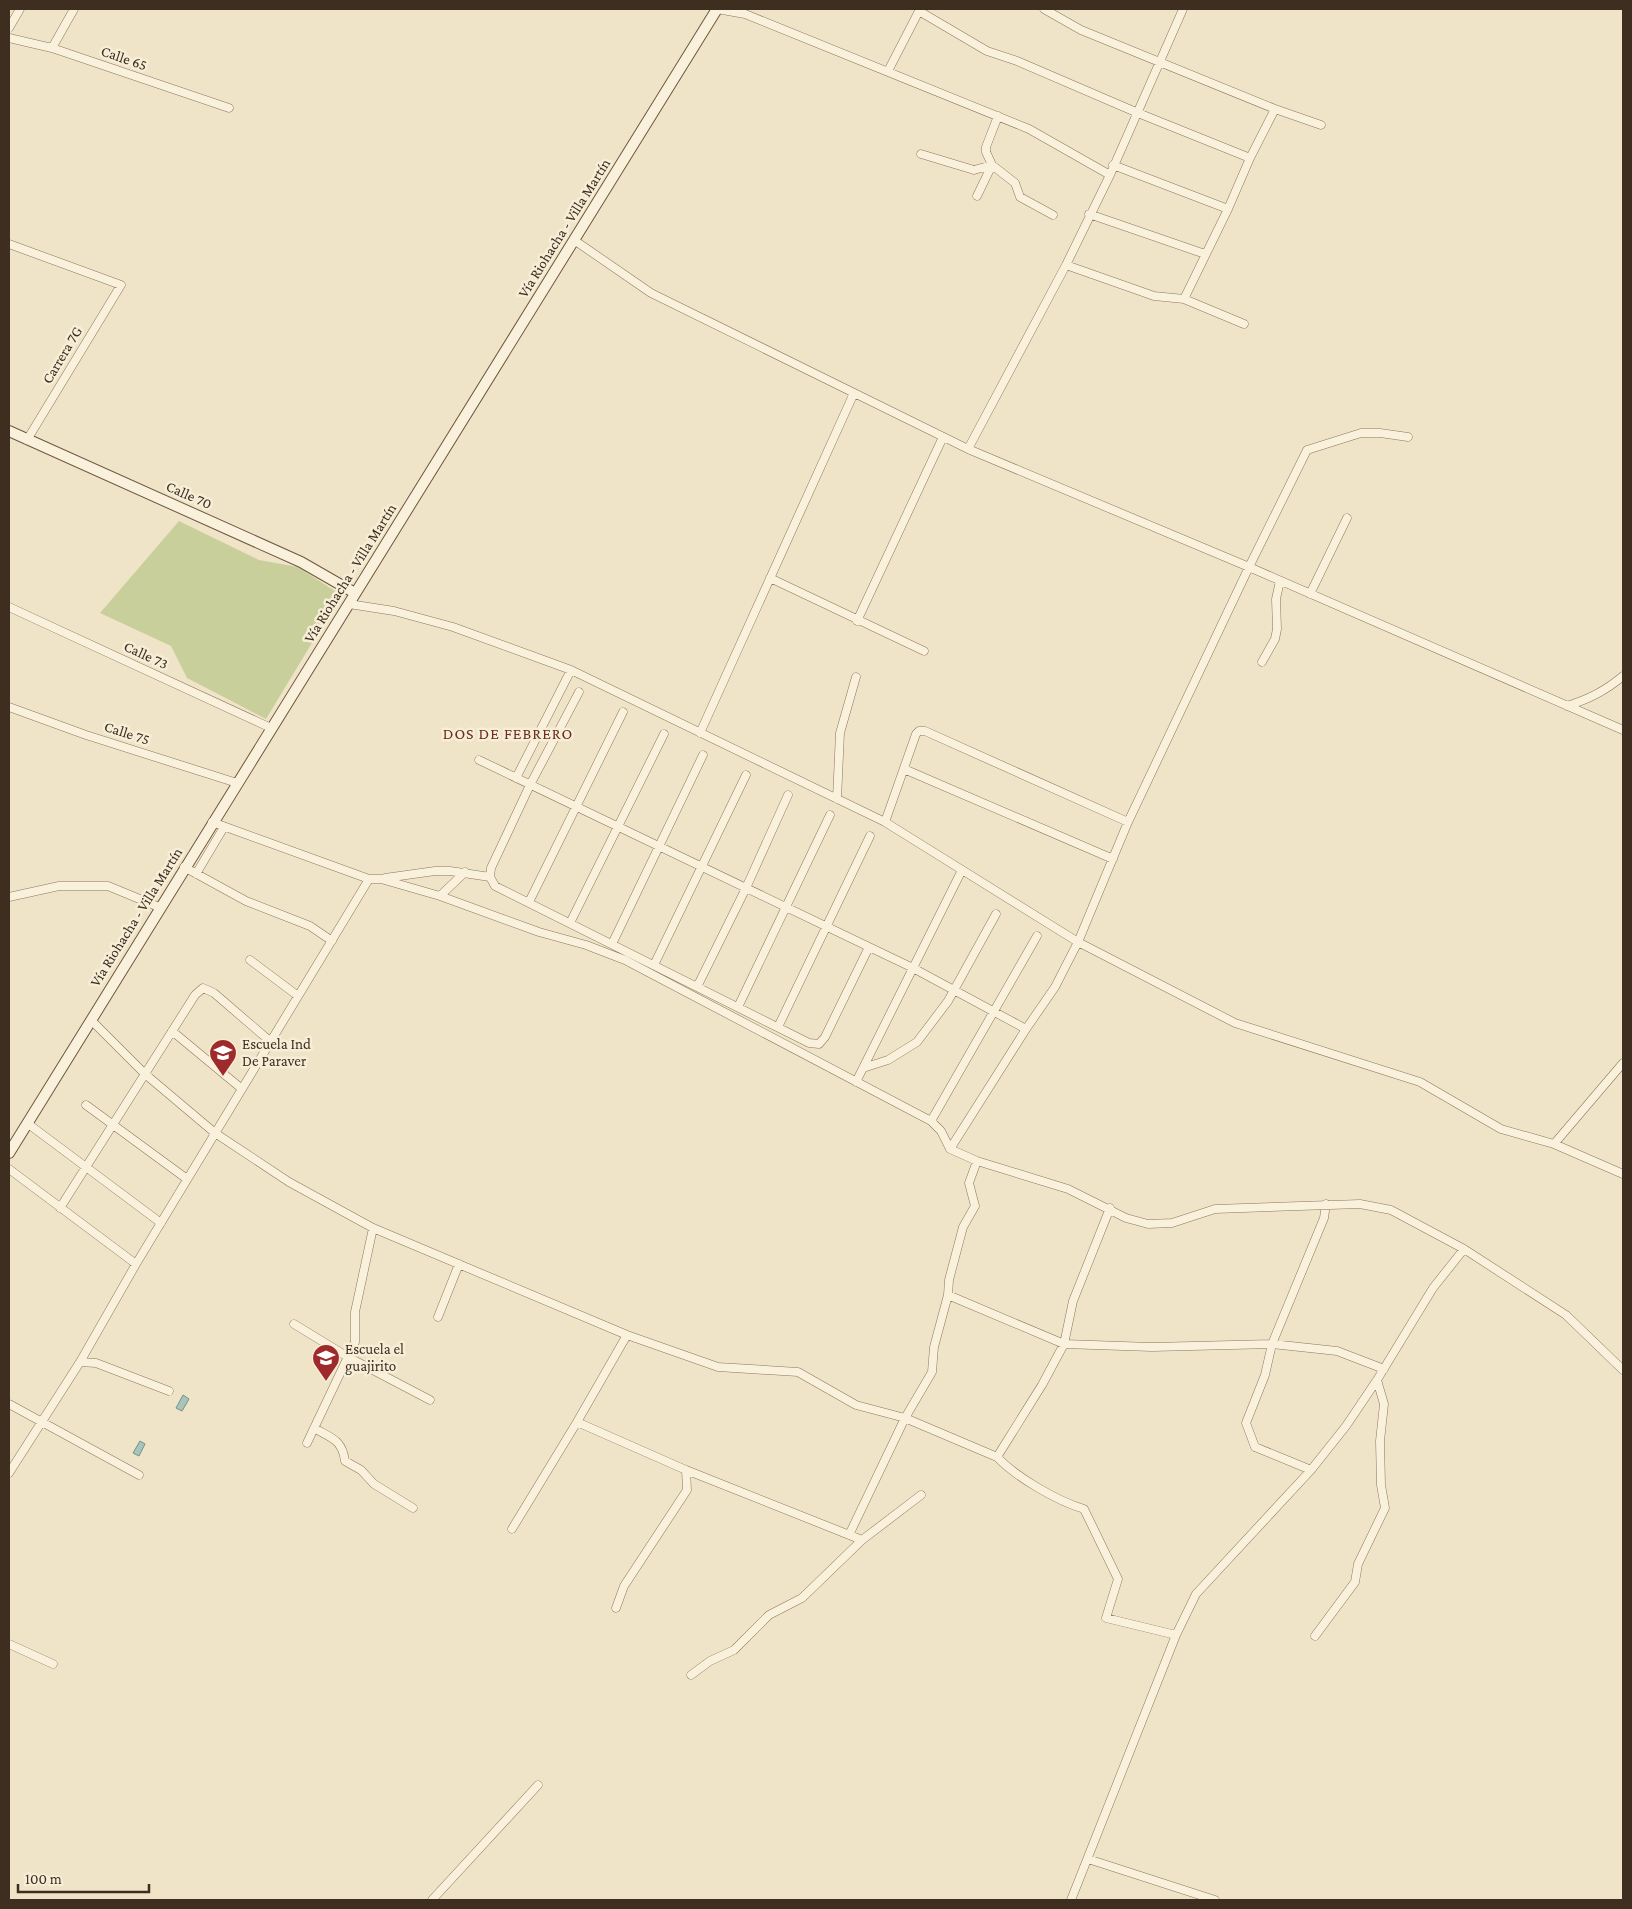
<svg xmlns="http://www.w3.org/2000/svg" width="1632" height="1909" viewBox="0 0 1632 1909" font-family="'Crimson Pro',serif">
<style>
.green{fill:#c9cf9b}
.water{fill:#a9c4bc;stroke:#6f938a}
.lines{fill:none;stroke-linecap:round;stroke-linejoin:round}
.street-casing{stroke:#8d765c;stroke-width:9}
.secondary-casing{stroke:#6f573f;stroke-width:12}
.street{stroke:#faf1dc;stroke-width:8}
.secondary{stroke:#faf1dc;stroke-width:10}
.labels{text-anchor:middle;stroke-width:5;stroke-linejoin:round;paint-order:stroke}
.street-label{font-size:15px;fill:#3d2e20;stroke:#f7eed8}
.poi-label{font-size:15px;fill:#3d2e20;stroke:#f7eed8;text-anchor:start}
.neighbourhood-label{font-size:16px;letter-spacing:1px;fill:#6b2e1e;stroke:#f7eed8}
</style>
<rect width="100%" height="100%" fill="#f0e4c8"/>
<!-- green -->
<path class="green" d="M 179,521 L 259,560 L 298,567 L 341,595 L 266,719 L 187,678 L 171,646 L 100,613 Z"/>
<!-- water -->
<path class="water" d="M 183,1395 L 189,1399 L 182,1411 L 176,1408 Z
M 140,1441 L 145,1444 L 139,1456 L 133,1453 Z"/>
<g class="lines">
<defs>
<path id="street" d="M 717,9 L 745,14 L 1029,129 L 1110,175
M 1044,9 L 1081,30 L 1275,109 L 1321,125
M 919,11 L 987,51 L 1017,61 L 1138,113 L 1250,158
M 9,28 L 20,9
M 9,38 L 52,48 L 229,108
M 52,48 L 74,9
M 888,71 L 920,9
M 921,154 L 974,170 L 992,165 L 1015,183 L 1020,197 L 1053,215
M 1113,165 L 1228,209
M 977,196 L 992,165 L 986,152 L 986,147 L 998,116
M 1089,214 L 1205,254
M 574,240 L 651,293 L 968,449 L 1249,567 L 1623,730
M 9,244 L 121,285 L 27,440
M 1066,265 L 1154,296 L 1184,299 L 1244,324
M 1184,299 L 1228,209 L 1250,158 L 1275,109
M 968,449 L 1066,265 L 1110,175 L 1183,9
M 770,578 L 924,651
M 1310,594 L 1347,518
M 349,604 L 394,611 L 453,627 L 571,670 L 885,822 L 1078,942 L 1235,1023 L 1420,1082 L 1501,1129 L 1554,1144 L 1623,1174
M 9,607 L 271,728
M 857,621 L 943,437
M 1262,662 L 1275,639 L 1277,629 L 1276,599 L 1280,581
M 579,692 L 530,785 L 491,868 L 490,877 L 495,886 L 809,1043 L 819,1044 L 825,1037 L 869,947
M 1567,706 C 1589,699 1605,691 1623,676
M 9,707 L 86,735 L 237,783
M 700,733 L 854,393
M 479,760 L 913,968 L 1026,1029
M 904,769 L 1113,859
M 516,778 L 571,670
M 837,799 L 840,733 L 856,677
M 212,822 L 369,879 L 381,879 L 440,896 L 539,932 L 586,945 L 625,960 L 931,1121 L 941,1131 L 950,1149 L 977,1161 L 1068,1189 L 1126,1218 L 1148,1224 L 1172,1223 L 1215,1209 L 1360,1204 L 1391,1210 L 1464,1249 L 1566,1315 L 1623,1370
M 885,822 L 916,734 L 919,731 L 925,731 L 1128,822
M 184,867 L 246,901 L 310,926 L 332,941
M 196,874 L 224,827
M 385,878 L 435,871 L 450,871 L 490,877
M 440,896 L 465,872
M 9,897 L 59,886 L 108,886 L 159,907
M 529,902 L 623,712
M 570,923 L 664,734
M 612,944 L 703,755
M 250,960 L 298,996
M 654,965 L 746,775
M 697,987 L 746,888 L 788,795
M 738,1007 L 830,815
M 91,1020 L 145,1074 L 215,1133 L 289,1182 L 373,1228 L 627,1335 L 718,1367 L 798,1372 L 856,1405 L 905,1418 L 997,1457 C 1016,1477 1057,1501 1084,1509 L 1118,1579 L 1106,1618 L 1176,1635
M 778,1027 L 870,836
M 172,1031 L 242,1089
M 863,1068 L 888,1060 L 917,1042 L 948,1001 L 996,914
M 856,1082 L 962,870
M 86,1105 L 187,1179
M 931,1121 L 1037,936
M 27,1123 L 161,1223
M 1554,1144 L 1623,1063
M 950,1149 L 1026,1029 L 1055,987 L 1078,942 L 1128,822 L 1249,567 L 1307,450 L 1361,433 L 1380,433 L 1408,437
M 9,1169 L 136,1264
M 60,1208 L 195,995 L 203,988 L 214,993 L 271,1042
M 948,1295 L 1064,1344 L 1152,1347 L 1272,1344 L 1337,1351 L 1384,1369
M 438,1317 L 459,1264
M 294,1324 L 348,1357 L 430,1400
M 80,1362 L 96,1363 L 169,1391
M 9,1404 L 139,1475
M 577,1422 L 686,1470 L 862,1540
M 314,1428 C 331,1438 342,1439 345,1461 L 361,1470 L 374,1484 L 413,1508
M 307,1443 L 355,1342 L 355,1312 L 373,1228
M 997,1457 L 1042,1385 L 1064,1344 L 1073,1301 L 1110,1208
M 1311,1470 L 1255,1447 L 1246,1423 L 1265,1375 L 1272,1344 L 1324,1218 L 1326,1204
M 9,1473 L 80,1362 L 136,1264 L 369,879
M 512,1529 L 577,1422 L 627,1335
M 849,1535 L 905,1418 L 932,1372 L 934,1347 L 948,1295 L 949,1280 L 963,1227 L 975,1206 L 969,1183 L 977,1161
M 616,1608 L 624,1586 L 687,1490 L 686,1470
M 1315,1636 L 1355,1582 L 1358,1564 L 1385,1508 L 1381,1485 L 1380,1441 L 1384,1404 L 1377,1380
M 9,1644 L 53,1664
M 691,1675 L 710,1661 L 734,1650 L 769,1615 L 802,1598 L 862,1540 L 921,1495
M 1088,1859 L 1215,1900
M 432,1900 L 538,1785
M 1071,1900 L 1176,1635 L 1196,1594 L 1311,1470 L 1346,1426 L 1377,1380 L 1433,1288 L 1464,1249"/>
<path id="secondary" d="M 9,431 L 301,562 L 355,593
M 9,1153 L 717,9"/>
</defs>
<!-- street casing -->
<use href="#street" class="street-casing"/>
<!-- secondary casing -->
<use href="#secondary" class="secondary-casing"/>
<!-- street -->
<use href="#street" class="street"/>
<!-- secondary -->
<use href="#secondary" class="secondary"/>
</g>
<!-- icons -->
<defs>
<symbol id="school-pin" viewBox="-11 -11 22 30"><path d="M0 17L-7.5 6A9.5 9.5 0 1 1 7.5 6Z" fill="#9e2a2b" stroke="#f7eed8"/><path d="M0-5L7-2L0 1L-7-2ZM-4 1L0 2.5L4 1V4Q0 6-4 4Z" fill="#fff"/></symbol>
</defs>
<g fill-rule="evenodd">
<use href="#school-pin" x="207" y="1037" width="32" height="43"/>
<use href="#school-pin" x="310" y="1342" width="32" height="43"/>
</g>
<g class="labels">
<!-- street labels -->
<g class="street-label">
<text transform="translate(124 58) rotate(19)" y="5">Calle 65</text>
<text transform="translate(564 228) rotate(-58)" y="5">Vía Riohacha - Villa Martín</text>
<text transform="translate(62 355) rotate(-59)" y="5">Carrera 7G</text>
<text transform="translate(189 495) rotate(24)" y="5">Calle 70</text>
<text transform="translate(350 573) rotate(-58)" y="5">Vía Riohacha - Villa Martín</text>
<text transform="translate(146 655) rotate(25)" y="5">Calle 73</text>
<text transform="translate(127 733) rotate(18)" y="5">Calle 75</text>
<text transform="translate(136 917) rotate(-58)" y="5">Vía Riohacha - Villa Martín</text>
</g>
<!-- poi labels -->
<g class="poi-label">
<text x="242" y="1049">Escuela Ind<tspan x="242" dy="17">De Paraver</tspan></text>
<text x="345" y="1354">Escuela el<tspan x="345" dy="17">guajirito</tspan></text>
</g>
<!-- neighbourhood labels -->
<g class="neighbourhood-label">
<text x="508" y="739">DOS DE FEBRERO</text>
</g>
</g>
<!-- border -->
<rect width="1632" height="1909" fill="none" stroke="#3d2e20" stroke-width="20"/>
<!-- scale -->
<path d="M18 1884v8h131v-8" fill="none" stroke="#3d2e20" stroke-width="2.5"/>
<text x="25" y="1884" font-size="15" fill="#3d2e20" stroke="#f7eed8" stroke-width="4" paint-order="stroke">100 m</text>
</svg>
